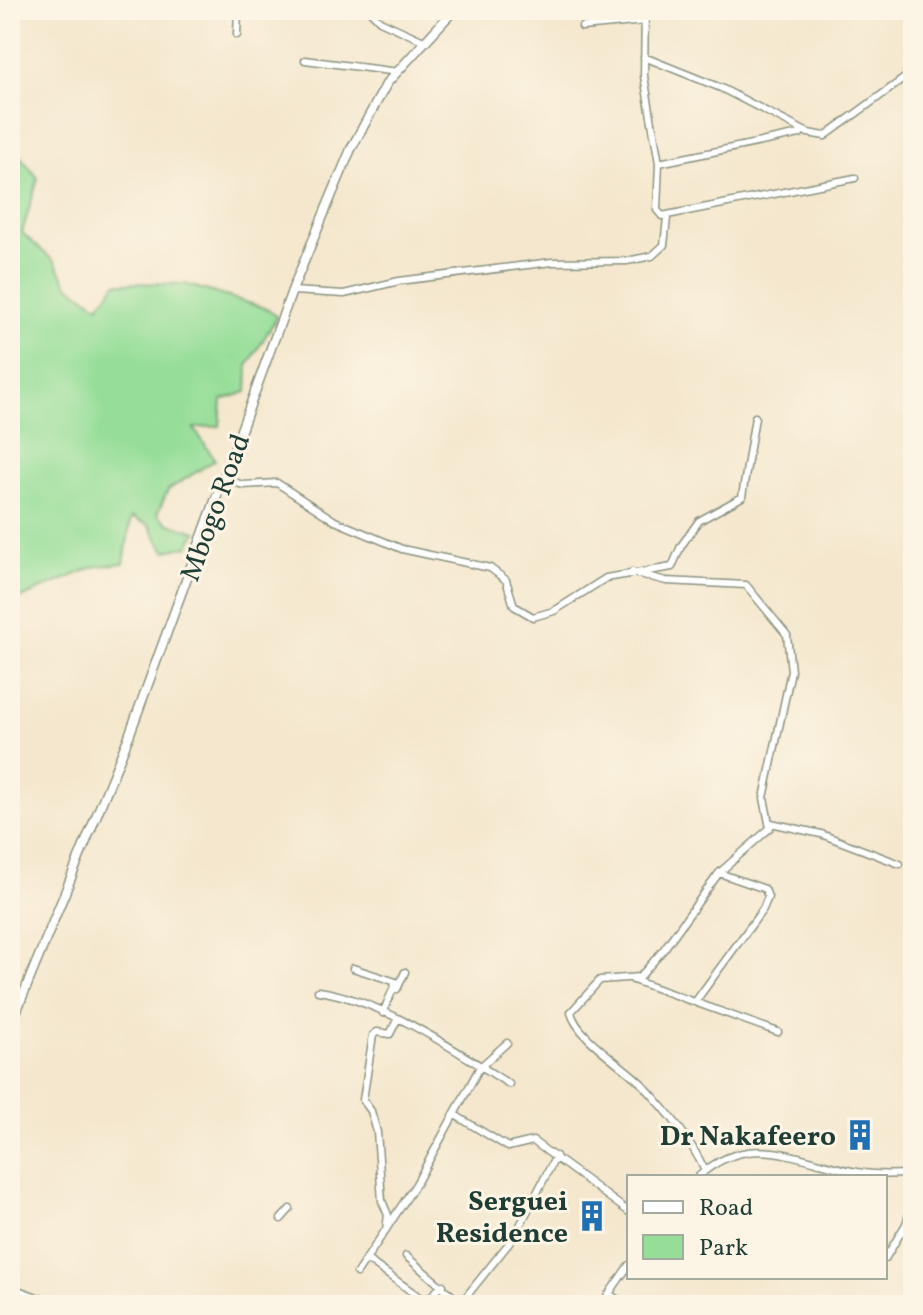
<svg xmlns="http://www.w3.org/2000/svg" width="923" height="1315" viewBox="0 0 923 1315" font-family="Vollkorn,serif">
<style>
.green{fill:#96de98;stroke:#5a8e66;stroke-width:2}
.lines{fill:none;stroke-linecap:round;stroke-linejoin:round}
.minor-casing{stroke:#8a9280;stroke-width:9}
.secondary-casing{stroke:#8a9280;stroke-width:11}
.primary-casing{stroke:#8a9280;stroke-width:12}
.minor{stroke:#fff;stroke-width:6}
.secondary{stroke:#fff;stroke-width:8}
.primary{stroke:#fff;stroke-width:9}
.labels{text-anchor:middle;stroke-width:6;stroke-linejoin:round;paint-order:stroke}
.street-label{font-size:28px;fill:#1f3d34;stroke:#fcf5e5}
.poi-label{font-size:28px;font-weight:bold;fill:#1f3d34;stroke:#fcf5e5;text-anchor:end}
</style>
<rect width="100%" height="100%" fill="#fcf5e5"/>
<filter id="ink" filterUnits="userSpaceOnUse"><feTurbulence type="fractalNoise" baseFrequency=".0125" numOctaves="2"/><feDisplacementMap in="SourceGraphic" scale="16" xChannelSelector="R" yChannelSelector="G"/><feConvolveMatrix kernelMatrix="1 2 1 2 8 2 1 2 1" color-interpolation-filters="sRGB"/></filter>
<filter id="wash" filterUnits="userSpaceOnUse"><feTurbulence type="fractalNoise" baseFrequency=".006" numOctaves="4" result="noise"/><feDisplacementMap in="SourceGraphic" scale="32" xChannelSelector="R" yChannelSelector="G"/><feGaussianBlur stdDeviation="1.8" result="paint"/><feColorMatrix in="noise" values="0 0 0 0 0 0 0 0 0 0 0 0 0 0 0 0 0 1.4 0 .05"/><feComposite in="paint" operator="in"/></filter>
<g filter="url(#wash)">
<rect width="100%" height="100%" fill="#f4e7cd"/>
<!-- green -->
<path class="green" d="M 10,144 L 38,178 L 22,233 L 55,262 L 68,285 L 99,306 L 116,283 L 185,284 L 268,309 L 277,317 L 248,365 L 247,392 L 222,400 L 220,426 L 194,428 L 215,460 L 168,490 L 157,514 L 169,524 L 197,532 L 188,546 L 165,551 L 149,525 L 131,517 L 124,563 L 93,567 L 10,603 Z"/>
</g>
<g filter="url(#ink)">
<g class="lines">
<defs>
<path id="minor" d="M 369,10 L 380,21 L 426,42
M 645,10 L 644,76 L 659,163 L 657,210 L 662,216 L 855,178
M 582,27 L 645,21
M 237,35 L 238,10
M 644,57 L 721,88 L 808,133 L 825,136 L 913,72
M 305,60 L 398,72
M 659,163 L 800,134
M 292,291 L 344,294 L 399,281 L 552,262 L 627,261 L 652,256 L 664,245 L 667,218
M 225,479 L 243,485 L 277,483 L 335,521 L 402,549 L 490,568 L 506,580 L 514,606 L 533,617 L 554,611 L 606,578 L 672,567 L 681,546 L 699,521 L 742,497 L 755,417
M 632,572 L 666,581 L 746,585 L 787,635 L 791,671 L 764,798 L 770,828 L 719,873 L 664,949 L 640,977 L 600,980 L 571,1012 C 576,1037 625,1066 644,1086 C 668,1112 690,1138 705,1171
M 771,823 L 821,834 L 900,864
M 353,968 L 396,982 L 383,1013
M 633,980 L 778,1032
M 397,989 L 405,972
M 318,991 C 380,999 457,1051 509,1084
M 695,1002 L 763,909 L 768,897 L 765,889 L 719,873
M 455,1115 L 508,1147 L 533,1141 L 629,1212
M 698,1177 C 750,1129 798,1161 857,1172 C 875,1176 894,1174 913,1174
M 281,1219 L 290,1209
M 386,1230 L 388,1215 L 382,1201 L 377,1132 L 371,1111 L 363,1100 L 373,1035 L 377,1032 L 390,1034 L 397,1020
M 406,1256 L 463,1305
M 366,1259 L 425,1301 L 443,1285
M 885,1259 L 906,1224 L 913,1202
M 357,1273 L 416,1184 L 480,1067 L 507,1043
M 609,1294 L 626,1305
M 461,1303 L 514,1237 L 556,1156
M 601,1305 L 629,1265"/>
<path id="secondary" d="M 10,1027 L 129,736 L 293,288 L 351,149 L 387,83 L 454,10"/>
<path id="primary" d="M 10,1289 L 55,1305"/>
</defs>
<!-- minor casing -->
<use href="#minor" class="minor-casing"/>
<!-- secondary casing -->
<use href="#secondary" class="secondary-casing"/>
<!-- primary casing -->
<use href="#primary" class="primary-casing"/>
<!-- minor -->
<use href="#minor" class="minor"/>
<!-- secondary -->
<use href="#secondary" class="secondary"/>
<!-- primary -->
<use href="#primary" class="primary"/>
</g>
</g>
<!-- icons -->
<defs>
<symbol id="building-bare" viewBox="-9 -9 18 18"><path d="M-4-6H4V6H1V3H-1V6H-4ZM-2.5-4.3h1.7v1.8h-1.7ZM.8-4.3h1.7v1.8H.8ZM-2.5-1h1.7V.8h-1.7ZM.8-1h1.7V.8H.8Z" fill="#1f6fb2" stroke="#fcf5e5" stroke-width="2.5" paint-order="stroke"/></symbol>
</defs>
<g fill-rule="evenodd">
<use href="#building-bare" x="838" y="1113" width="44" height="44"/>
<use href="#building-bare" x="570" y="1194" width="44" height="44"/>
</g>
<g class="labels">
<!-- street labels -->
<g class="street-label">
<text transform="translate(214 507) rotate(-70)" y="10">Mbogo Road</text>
</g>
<!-- poi labels -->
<g class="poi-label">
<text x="836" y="1145">Dr Nakafeero</text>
<text x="568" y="1210">Serguei<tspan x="568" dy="32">Residence</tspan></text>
</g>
</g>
<!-- margin -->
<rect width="923" height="1315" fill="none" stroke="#fcf5e5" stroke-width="40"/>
<!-- legend -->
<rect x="627" y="1175" width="260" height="104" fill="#fcf5e5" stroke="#a4ab9e" stroke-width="2"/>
<rect x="643" y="1201" width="40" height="12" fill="#ffffff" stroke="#a4ab9e" stroke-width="2"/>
<text x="699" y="1215" font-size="24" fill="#1f3d34">Road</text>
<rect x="643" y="1235" width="40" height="24" fill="#96de98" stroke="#a4ab9e" stroke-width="2"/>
<text x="699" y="1255" font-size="24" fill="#1f3d34">Park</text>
</svg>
